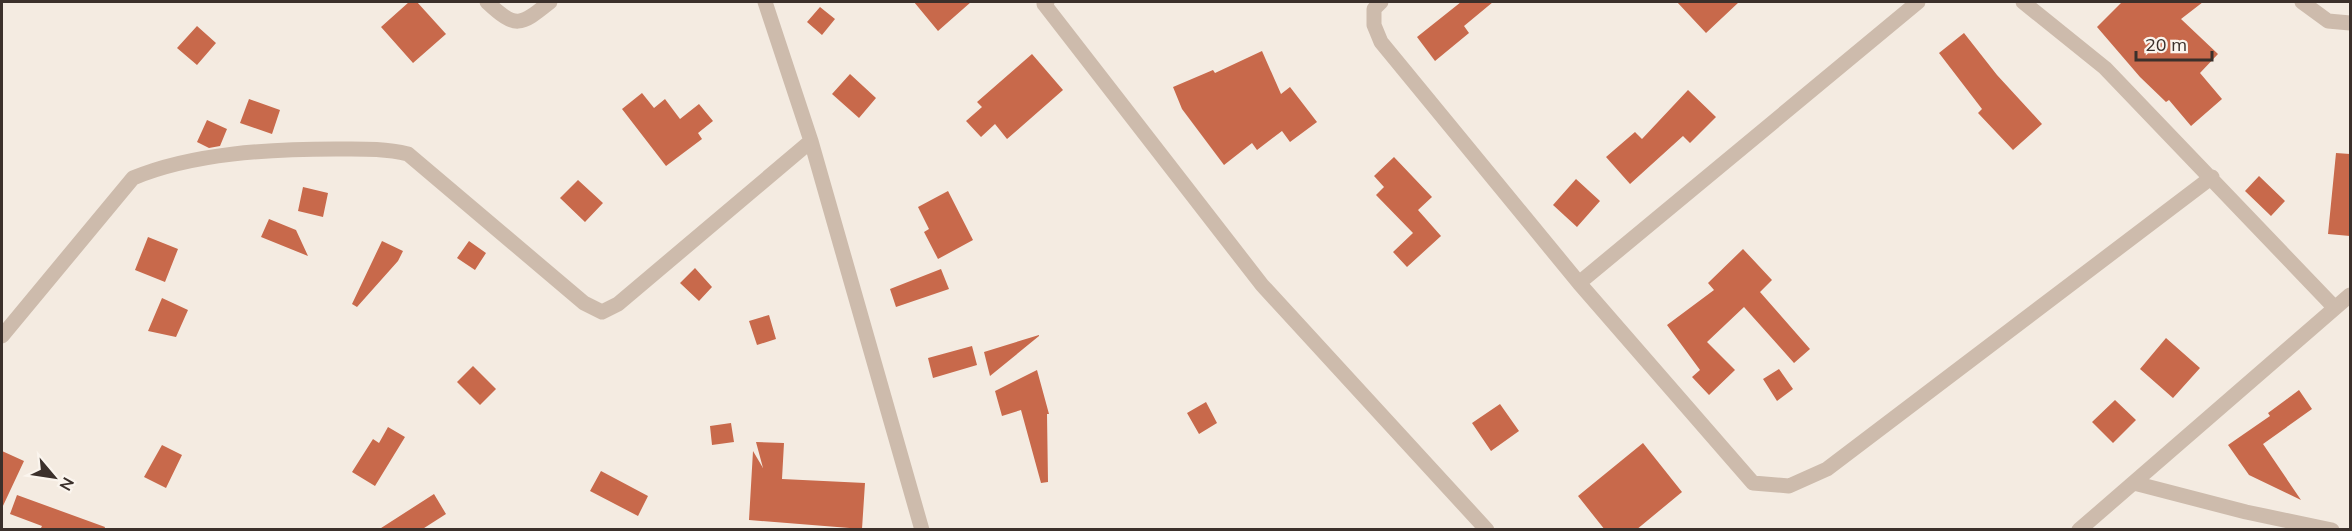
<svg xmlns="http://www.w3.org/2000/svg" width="2352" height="531" viewBox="0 0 2352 531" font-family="Mulish,sans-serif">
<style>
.building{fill:#c8694b}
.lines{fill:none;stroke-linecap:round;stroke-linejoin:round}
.minor{stroke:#cdbbac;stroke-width:15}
</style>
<rect width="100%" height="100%" fill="#f4ebe1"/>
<!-- building -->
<path class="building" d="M 409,2 L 417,2 L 446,34 L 413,63 L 381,27 Z
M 914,2 L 971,2 L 938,31 Z
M 1461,2 L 1493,2 L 1464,26 L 1469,33 L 1435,61 L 1417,37 Z
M 1677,2 L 1739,2 L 1706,33 Z
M 2122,2 L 2203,2 L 2181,19 L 2218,54 L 2200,73 L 2222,99 L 2191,126 L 2169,100 L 2166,102 L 2140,77 L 2097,27 Z
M 820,7 L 835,19 L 822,35 L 807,22 Z
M 197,26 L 216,43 L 197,65 L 177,48 Z
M 1964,33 L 1997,75 L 2042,124 L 2013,150 L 1978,113 L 1982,109 L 1939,53 Z
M 1262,51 L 1281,94 L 1290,87 L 1317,122 L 1290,142 L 1282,131 L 1257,150 L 1252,143 L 1224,165 L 1182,109 L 1173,87 L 1213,70 L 1215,73 Z
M 1032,54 L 1063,90 L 1007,139 L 995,124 L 981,137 L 966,121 L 982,107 L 977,102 Z
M 850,74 L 876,98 L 859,118 L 832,94 Z
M 1688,90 L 1716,117 L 1690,143 L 1683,136 L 1630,184 L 1606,157 L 1635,132 L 1642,139 Z
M 642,93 L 654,108 L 665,99 L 680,119 L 699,104 L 713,121 L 698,133 L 702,139 L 666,166 L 622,109 Z
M 249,99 L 280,110 L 272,134 L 240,123 Z
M 207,120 L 227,129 L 220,146 L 209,148 L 197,142 Z
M 2336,153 L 2350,154 L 2350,236 L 2328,234 Z
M 1394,157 L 1432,197 L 1418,210 L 1441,236 L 1407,267 L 1393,252 L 1413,233 L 1376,195 L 1384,187 L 1374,176 Z
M 2259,176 L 2285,201 L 2271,216 L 2245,191 Z
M 1576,179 L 1600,201 L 1577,227 L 1553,205 Z
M 578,180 L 603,203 L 585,222 L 560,198 Z
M 303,187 L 328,193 L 323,217 L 298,211 Z
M 948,191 L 973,240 L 938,259 L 924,232 L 929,229 L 918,207 Z
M 269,219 L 296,230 L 308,256 L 261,237 Z
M 148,237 L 178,249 L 165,282 L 135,270 Z
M 382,241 L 403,251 L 398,261 L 357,307 L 352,304 Z
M 469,241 L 486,253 L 475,270 L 457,258 Z
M 1743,249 L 1772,280 L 1760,292 L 1810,349 L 1794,363 L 1744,307 L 1707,342 L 1735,370 L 1709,395 L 1692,377 L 1700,370 L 1667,325 L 1714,290 L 1708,283 Z
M 695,268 L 712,287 L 699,301 L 680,283 Z
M 941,269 L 949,289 L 896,307 L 890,289 Z
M 162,298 L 188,310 L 176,337 L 148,331 Z
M 769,315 L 776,339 L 757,345 L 749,321 Z
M 1039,335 L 1039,336 L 990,376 L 984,352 Z
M 2166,338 L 2200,368 L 2173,398 L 2140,369 Z
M 972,346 L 977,365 L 933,378 L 928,358 Z
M 473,366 L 496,389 L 480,405 L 457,382 Z
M 1779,369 L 1793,389 L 1777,401 L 1763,379 Z
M 1037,370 L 1049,414 L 1047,414 L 1048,482 L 1041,483 L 1021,410 L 1002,416 L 995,391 Z
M 2299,390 L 2312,409 L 2263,444 L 2301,500 L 2249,475 L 2228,445 L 2270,416 L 2268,413 Z
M 2115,400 L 2136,420 L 2113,443 L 2092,422 Z
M 1206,402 L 1217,423 L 1199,434 L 1187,413 Z
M 1500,404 L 1519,431 L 1491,451 L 1472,423 Z
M 731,423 L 734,442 L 712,445 L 710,426 Z
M 388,427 L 405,437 L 375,486 L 352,472 L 373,439 L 379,443 Z
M 756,442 L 784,443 L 782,479 L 865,483 L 862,529 L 749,520 L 753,451 L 763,468 Z
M 1643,443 L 1682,492 L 1636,530 L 1605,530 L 1578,496 Z
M 162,445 L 182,455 L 166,488 L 144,477 Z
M 2,451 L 24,461 L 2,508 Z
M 601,471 L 648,496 L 638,516 L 590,491 Z
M 434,494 L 446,514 L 421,530 L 378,530 Z
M 17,495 L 105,527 L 104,530 L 40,530 L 42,526 L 10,514 Z"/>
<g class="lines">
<!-- minor -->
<path class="minor" d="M 487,2 C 516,29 520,26 550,2
M 765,2 L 811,141 L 922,530
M 1047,2 L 1044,4 L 1262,285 L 1487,530
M 1381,2 L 1374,9 L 1374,25 L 1381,42 L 1579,283 L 1753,483 L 1789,486 L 1827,469 L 2212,177
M 2023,2 L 2105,68 L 2335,308
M 2302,2 L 2328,21 L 2350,23
M 1579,283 L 1918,2
M 2,336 L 133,178 C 193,153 270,149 336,149 C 360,149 384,148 408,154 L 584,303 L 602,312 L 618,304 L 811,141
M 2134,483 L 2246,512 L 2332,530
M 2079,530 L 2350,295"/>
</g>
<!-- border -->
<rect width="2352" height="531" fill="none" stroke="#3b302b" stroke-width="6"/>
<!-- north arrow -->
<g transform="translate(54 477) rotate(119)" stroke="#fbf5ee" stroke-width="4.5" paint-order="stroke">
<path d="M0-4.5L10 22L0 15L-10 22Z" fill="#3b302b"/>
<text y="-9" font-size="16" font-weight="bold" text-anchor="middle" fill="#3b302b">N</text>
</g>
<!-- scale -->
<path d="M2136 51v9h76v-9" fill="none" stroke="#3b302b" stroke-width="3"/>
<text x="2145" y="51" font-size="18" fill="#3b302b" stroke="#fbf5ee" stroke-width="4.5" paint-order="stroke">20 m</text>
</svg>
